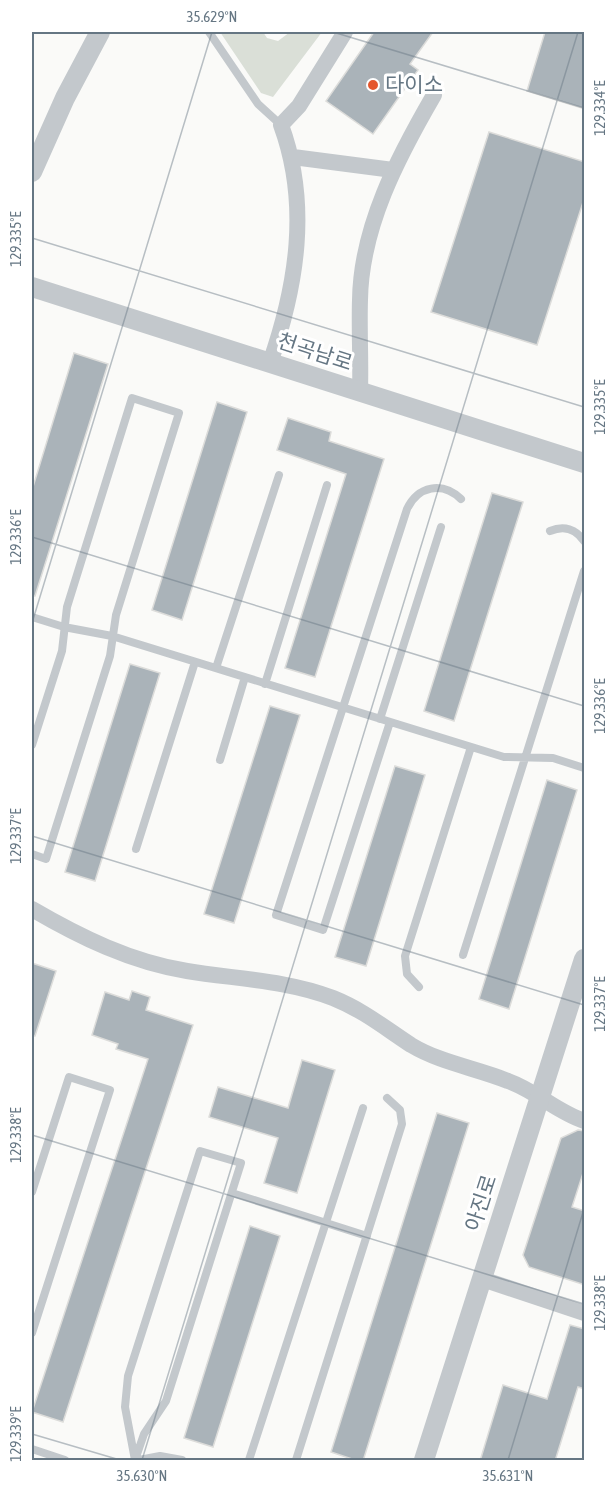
<svg xmlns="http://www.w3.org/2000/svg" width="616" height="1492" viewBox="0 0 616 1492" font-family="'Asap Condensed','Noto Sans KR',sans-serif">
<style>
.green{fill:#dadfd7}
.building{fill:#aab3b9;stroke:#dcdcda;stroke-width:1.5}
.lines{fill:none;stroke-linecap:round;stroke-linejoin:round}
.service{stroke:#c3c8cc;stroke-width:8}
.minor{stroke:#c3c8cc;stroke-width:16}
.tertiary{stroke:#c3c8cc;stroke-width:20}
.ticks{fill:none;stroke:#657683;stroke-width:1.5;stroke-opacity:0.45}
.poi-dot{fill:#e4572e;stroke:#fff;stroke-width:2}
.labels{text-anchor:middle;stroke-width:6;stroke-linejoin:round;paint-order:stroke}
.poi-label{font-size:21px;fill:#657683;stroke:#fff;text-anchor:start}
.street-label{font-size:21px;fill:#657683;stroke:#fff}
.neatline{fill:none;stroke:#657683;stroke-width:2}
.ticks-label{font-size:15px;text-anchor:middle;fill:#657683}
</style>
<rect width="100%" height="100%" fill="#fafaf8"/>
<!-- green -->
<path class="green" d="M 220,32 L 263,32 L 267,38 L 278,41 L 290,32 L 322,32 L 273,97 L 261,93 Z"/>
<!-- building -->
<path class="building" d="M 374,32 L 433,32 L 410,64 L 418,70 L 373,134 L 326,101 Z
M 545,32 L 585,32 L 585,109 L 527,91 Z
M 489,132 L 585,162 L 585,196 L 537,345 L 431,312 Z
M 74,353 L 108,364 L 35,596 L 32,596 L 32,490 Z
M 217,402 L 247,412 L 182,620 L 152,610 Z
M 288,418 L 331,432 L 329,441 L 384,459 L 315,677 L 285,668 L 346,474 L 277,450 Z
M 492,493 L 523,502 L 454,721 L 424,711 Z
M 130,664 L 160,673 L 95,881 L 65,872 Z
M 270,706 L 300,715 L 234,923 L 204,914 Z
M 395,766 L 425,775 L 366,966 L 335,957 Z
M 547,780 L 577,790 L 509,1009 L 479,999 Z
M 32,963 L 56,971 L 35,1036 L 32,1036 Z
M 132,991 L 150,997 L 146,1010 L 193,1025 L 63,1422 L 32,1412 L 148,1059 L 116,1049 L 118,1044 L 92,1035 L 105,992 L 129,1000 Z
M 302,1060 L 335,1070 L 297,1193 L 264,1183 L 278,1138 L 209,1117 L 218,1087 L 288,1108 Z
M 437,1113 L 469,1123 L 363,1461 L 358,1461 L 331,1452 Z
M 578,1130 L 585,1131 L 585,1167 L 572,1207 L 585,1211 L 585,1285 L 529,1267 L 523,1255 L 561,1138 Z
M 250,1226 L 280,1236 L 213,1447 L 184,1438 Z
M 570,1325 L 585,1329 L 585,1389 L 578,1387 L 555,1461 L 480,1461 L 503,1385 L 547,1399 Z"/>
<g class="lines">
<!-- service -->
<path class="service" d="M 209,32 L 258,104 L 281,125
M 550,531 C 564,525 576,529 584,541
M 32,617 L 64,627 L 112,636 L 504,757 L 553,758 L 584,768
M 216,668 L 279,475
M 265,684 L 327,485
M 380,719 L 441,527
M 390,722 L 323,930 L 276,915 L 407,509 C 418,486 442,481 461,499
M 32,745 L 62,651 L 67,607 L 132,398 L 179,413 L 116,615 L 110,656 L 46,859 L 32,854
M 220,760 L 245,677
M 136,849 L 195,662
M 463,955 L 584,571
M 419,987 L 407,974 L 405,956 L 471,747
M 32,1192 L 69,1077 L 110,1090 L 32,1333
M 232,1193 L 367,1236
M 32,1449 L 65,1460
M 135,1460 L 125,1407 L 128,1376 L 200,1151 L 241,1163 L 166,1401 L 144,1434 L 135,1460
M 139,1460 L 160,1456 L 182,1460
M 249,1460 L 363,1108
M 296,1460 L 402,1124 L 400,1110 L 387,1098"/>
<!-- minor -->
<path class="minor" d="M 293,157 L 393,170
M 270,363 C 297,285 310,204 281,125 L 299,106 L 345,32
M 360,392 C 361,361 359,331 360,300 C 361,227 398,157 434,95
M 32,909 C 80,937 131,962 187,971 C 235,979 287,980 333,998 C 363,1010 385,1028 411,1045 C 441,1063 476,1068 508,1081 C 536,1091 557,1112 584,1121
M 482,1279 L 584,1313"/>
<!-- tertiary -->
<path class="tertiary" d="M 32,172 L 65,98 L 100,32
M 32,287 L 584,463
M 424,1460 L 584,959"/>
</g>
<!-- ticks -->
<path class="ticks" d="M 333,32 L 584,108M 32,238 L 584,407M 32,537 L 584,706M 32,623 L 212,32M 32,836 L 584,1005M 32,1135 L 584,1304M 32,1434 L 120,1460M 142,1460 L 578,32M 508,1460 L 584,1209"/>
<!-- markers -->
<circle class="poi-dot" cx="373" cy="85" r="6"/>
<g class="labels">
<!-- poi labels -->
<g class="poi-label">
<text x="385" y="92">다이소</text>
</g>
<!-- street labels -->
<g class="street-label">
<text transform="translate(315 352) rotate(18)" y="7">천곡남로</text>
<text transform="translate(481 1203) rotate(-72)" y="7">아진로</text>
</g>
</g>
<!-- border -->
<rect width="616" height="1492" fill="none" stroke="#ffffff" stroke-width="66"/>
<rect x="33" y="33" width="550" height="1426" class="neatline"/>
<g class="ticks-label">
<text x="212" y="22">35.629°N</text>
<text transform="translate(600 108) rotate(-90)" y="5">129.334°E</text>
<text transform="translate(16 239) rotate(-90)" y="5">129.335°E</text>
<text transform="translate(600 407) rotate(-90)" y="5">129.335°E</text>
<text transform="translate(16 537) rotate(-90)" y="5">129.336°E</text>
<text transform="translate(600 706) rotate(-90)" y="5">129.336°E</text>
<text transform="translate(16 836) rotate(-90)" y="5">129.337°E</text>
<text transform="translate(600 1004) rotate(-90)" y="5">129.337°E</text>
<text transform="translate(16 1135) rotate(-90)" y="5">129.338°E</text>
<text transform="translate(600 1303) rotate(-90)" y="5">129.338°E</text>
<text transform="translate(16 1434) rotate(-90)" y="5">129.339°E</text>
<text x="142" y="1481">35.630°N</text>
<text x="508" y="1481">35.631°N</text>
</g>
</svg>
